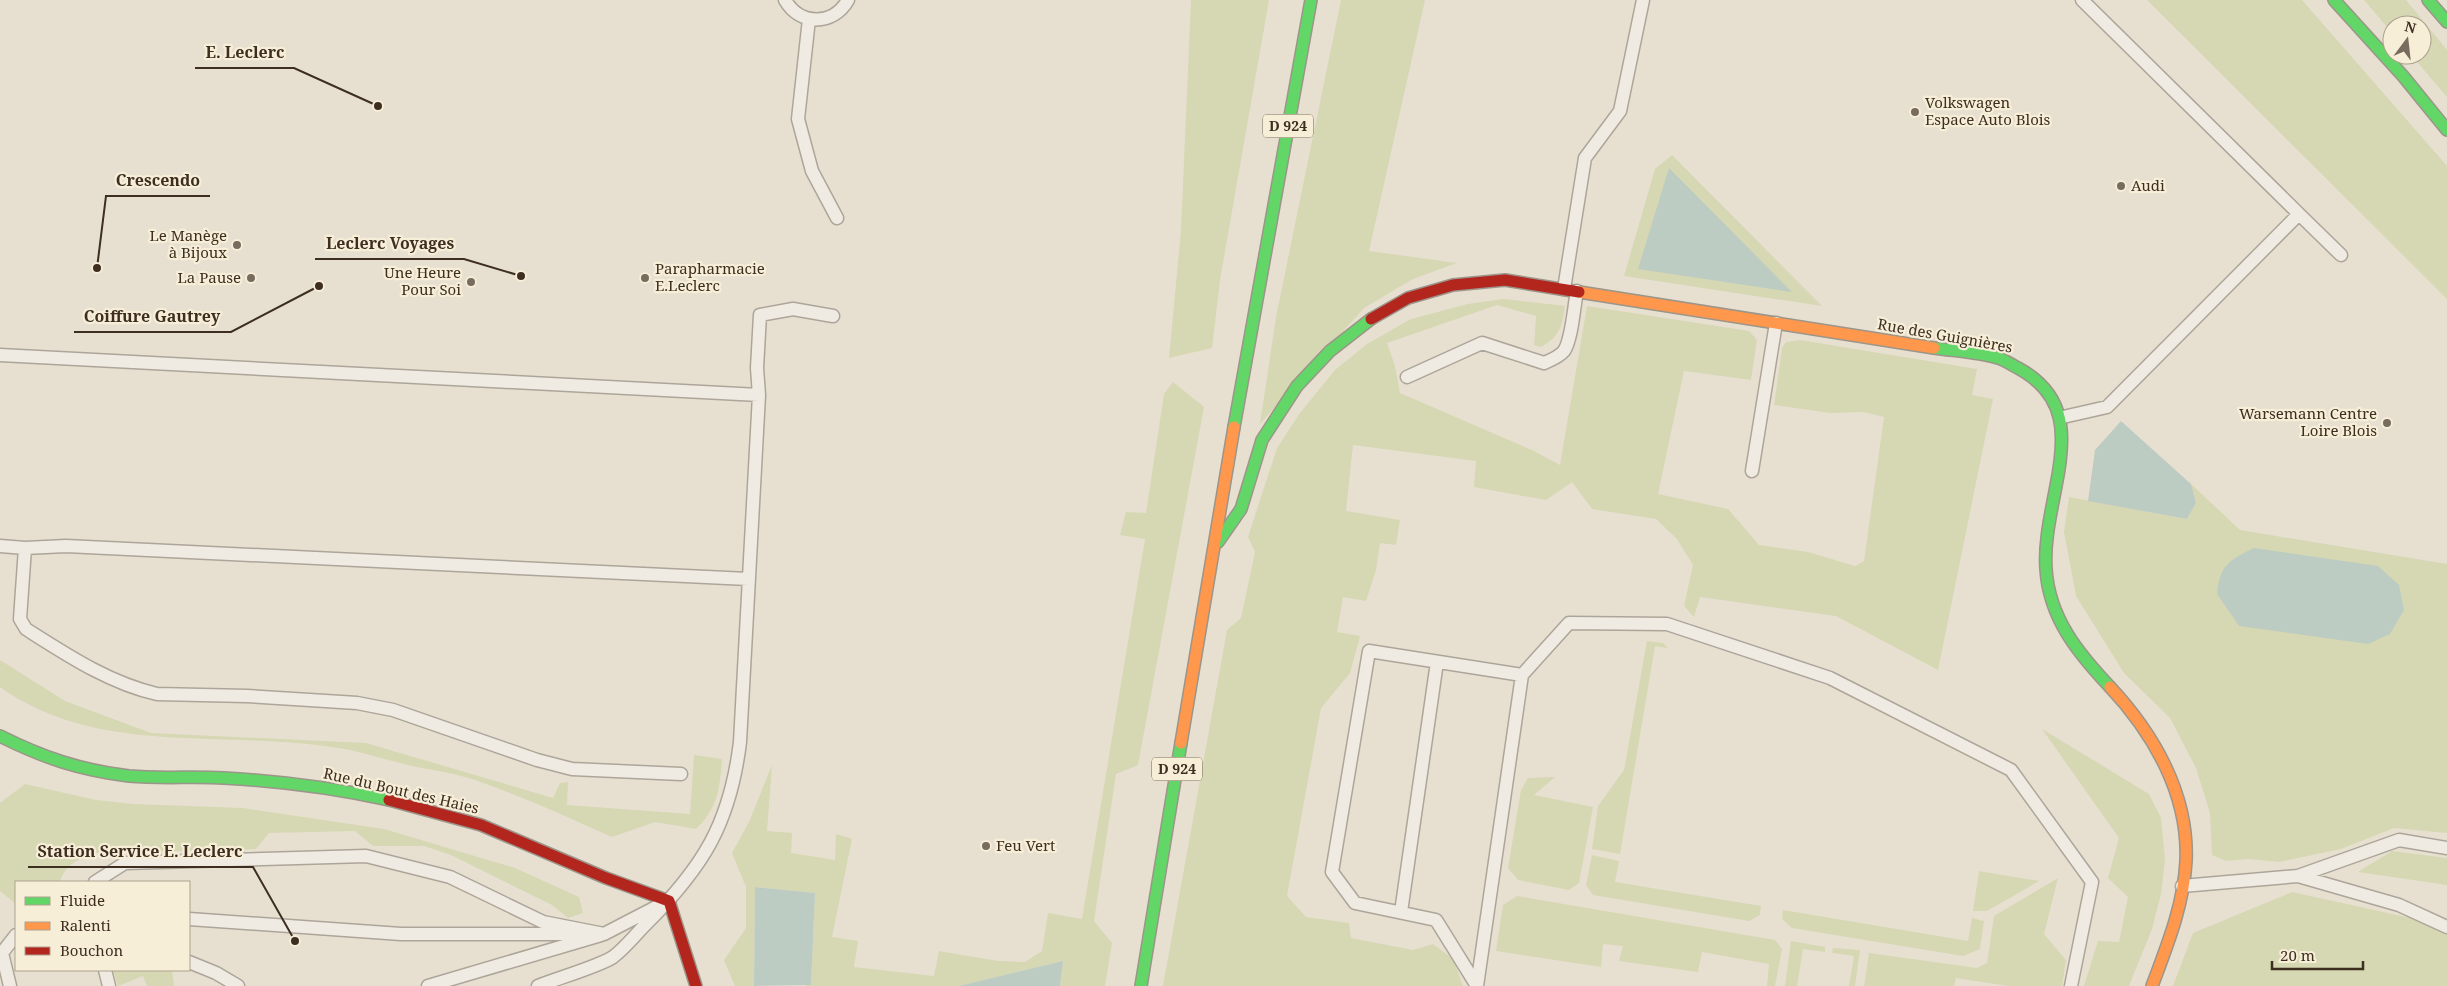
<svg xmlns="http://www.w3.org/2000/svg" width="2447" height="986" viewBox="0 0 2447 986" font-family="'Noto Serif',serif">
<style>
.green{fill:#d6d7b3}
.water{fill:#bcccc2}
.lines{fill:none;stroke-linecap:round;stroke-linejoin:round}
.lane-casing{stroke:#ada599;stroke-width:15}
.fast-casing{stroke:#9c958a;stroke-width:14}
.slow-casing{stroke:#9c958a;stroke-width:14}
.jam-casing{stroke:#9c958a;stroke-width:14}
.lane{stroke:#efebe3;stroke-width:12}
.fast{stroke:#63d668;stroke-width:11}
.slow{stroke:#ff974d;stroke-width:11}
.jam{stroke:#b3261e;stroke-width:11}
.poi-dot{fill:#786c5e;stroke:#f7eed8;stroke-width:2}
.labels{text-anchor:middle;stroke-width:4.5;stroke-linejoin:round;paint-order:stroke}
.shield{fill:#f7eed8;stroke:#756857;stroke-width:1}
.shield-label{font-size:14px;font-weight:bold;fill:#3d2e20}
.poi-label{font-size:15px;fill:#3d2e20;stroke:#f7eed8;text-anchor:start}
.street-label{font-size:15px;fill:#3d2e20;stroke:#f7eed8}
.leader{fill:none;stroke:#3d2e20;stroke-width:2}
.callout-dot{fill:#3d2e20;stroke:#f7eed8;stroke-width:2}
.callout-label{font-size:16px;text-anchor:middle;font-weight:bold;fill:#3d2e20;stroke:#f7eed8;stroke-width:4.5;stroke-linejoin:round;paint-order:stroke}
</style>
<rect width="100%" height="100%" fill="#e7e0d1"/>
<!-- green -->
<path class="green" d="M 1191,0 L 1269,0 L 1220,280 L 1212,348 L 1169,358 L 1181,230 Z
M 1341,0 L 1425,0 L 1369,251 L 1457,263 L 1413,279 L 1364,308 L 1260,424 L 1276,317 Z
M 2147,0 L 2302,0 L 2447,166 L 2447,299 Z
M 2364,0 L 2406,0 L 2447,50 L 2447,97 L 2411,55 L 2422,55 L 2422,25 L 2392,25 L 2392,33 Z
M 1672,155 L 1822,306 L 1624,276 L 1655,169 Z
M 1503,299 L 1565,306 C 1562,327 1560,336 1541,347 L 1534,345 L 1536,316 L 1497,305 L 1387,343 L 1395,366 L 1400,393 L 1534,451 L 1560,465 L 1587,306 L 1749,331 L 1757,340 L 1751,380 L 1684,371 L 1658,494 L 1728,509 L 1759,545 L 1808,552 L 1855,566 L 1864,561 L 1884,417 L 1864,412 L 1830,413 L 1774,405 L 1782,348 L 1786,342 L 1800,340 L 1977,369 L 1972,395 L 1993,399 L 1938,670 L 1836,616 L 1700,597 L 1694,617 L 1684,606 L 1693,565 L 1677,539 L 1656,519 L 1592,509 L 1572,482 L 1546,500 L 1474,487 L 1476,461 L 1353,445 L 1346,511 L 1400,520 L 1396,545 L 1380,543 L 1376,570 L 1366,601 L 1343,597 L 1337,632 L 1360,636 L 1350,673 L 1321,708 L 1287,896 L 1306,917 L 1349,923 L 1351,938 L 1413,950 L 1433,944 L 1453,959 L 1463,986 L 1163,986 L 1227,630 L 1241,618 L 1255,552 L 1248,537 L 1277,448 L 1300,413 L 1335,370 L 1367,344 L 1411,319 L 1468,304 Z
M 1173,382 L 1204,407 L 1138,765 L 1116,774 L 1094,921 L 1112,943 L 1105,986 L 1060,986 L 1063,961 L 959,986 L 804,986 L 811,984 L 815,893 L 755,887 L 754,986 L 735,986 L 724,960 L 746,928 L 746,887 L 732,853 L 749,822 L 772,765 L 767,831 L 792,833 L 791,853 L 835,860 L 836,834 L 852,839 L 832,937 L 858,941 L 854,967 L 934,976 L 939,951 L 998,961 L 1025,962 L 1042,951 L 1048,913 L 1082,919 L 1145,539 L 1120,535 L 1126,512 L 1146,513 L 1164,394 Z
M 2191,484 L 2240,530 L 2447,564 L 2447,833 L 2394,828 L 2341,849 L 2279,862 L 2249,859 L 2226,861 L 2212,855 L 2210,813 L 2196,768 L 2170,718 L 2124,673 L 2076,596 L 2064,532 L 2069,497 L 2187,519 L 2196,503 Z
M 1647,641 L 1663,643 L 1668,648 L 1655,646 L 1620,854 L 1592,849 L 1598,806 L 1624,770 Z
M 0,660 L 65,701 L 151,733 L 366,743 L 553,798 L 560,783 L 568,782 L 567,805 L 690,814 L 694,755 L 722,759 C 720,788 718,808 696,829 L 655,822 L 612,837 C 566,816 519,795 472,779 C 453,773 432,770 412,766 C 392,761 371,755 350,750 C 234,727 102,760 0,687 Z
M 2042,729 L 2149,794 L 2161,818 L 2165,859 L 2161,894 L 2152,929 L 2129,986 L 2084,986 L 2098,941 L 2119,942 L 2128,897 L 2108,878 L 2119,838 Z
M 1555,777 L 1534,795 L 1593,807 L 1579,883 L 1569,890 L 1518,880 L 1508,868 L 1521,790 L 1528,778 Z
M 25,784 L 96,800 L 133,804 L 243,808 L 384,829 L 515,868 L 579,897 L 583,913 L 568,918 L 552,905 L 451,855 L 424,846 L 373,846 L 355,831 L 269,833 L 256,849 L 95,853 C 79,859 65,864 60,882 L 16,882 L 16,904 L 0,891 L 0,803 Z
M 2392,851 L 2447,858 L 2447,885 L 2358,872 Z
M 1592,855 L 1619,861 L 1615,882 L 1761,906 L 1760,915 L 1749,921 L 1593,895 L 1586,885 Z
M 1979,871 L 2039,881 L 1987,911 L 1973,911 Z
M 2058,878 L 2044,934 L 2066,960 L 2062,986 L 2008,986 L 1956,978 L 1954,986 L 1864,986 L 1869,953 L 1977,968 L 1987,963 L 1994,916 Z
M 2292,892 L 2447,926 L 2447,986 L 2173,986 L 2193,933 Z
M 1517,896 L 1775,940 L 1782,949 L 1775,986 L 1767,986 L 1769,964 L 1702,952 L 1698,972 L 1619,961 L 1623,946 L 1603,944 L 1601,967 L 1496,951 L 1503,905 Z
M 1783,910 L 1968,941 L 1972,918 L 1984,921 L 1980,949 L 1963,956 L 1792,928 L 1782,919 Z
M 1791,941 L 1825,947 L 1825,952 L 1803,949 L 1797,986 L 1785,986 Z
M 1833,948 L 1860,950 L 1855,986 L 1849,986 L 1854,956 L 1832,953 Z
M 113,970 L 172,970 L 174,986 L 147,986 L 143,976 L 118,986 Z"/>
<!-- water -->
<path class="water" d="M 1669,168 L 1792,292 L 1638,269 Z
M 2121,421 L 2191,484 L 2196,503 L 2187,519 L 2088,501 L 2095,450 Z
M 2254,548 L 2378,566 L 2399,585 L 2404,610 L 2390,634 L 2368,644 L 2239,626 L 2217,594 C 2220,565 2229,560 2254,548 Z
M 755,887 L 815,893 L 811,985 L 754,986 Z
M 1063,961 L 1060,986 L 959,986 Z"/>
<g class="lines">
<defs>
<path id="lane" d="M 785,0 C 800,26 833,26 848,0
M 2082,0 L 2299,214
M 809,19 L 798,119 L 812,171 L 837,218
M 1564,289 L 1585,158 L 1620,111 L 1643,0
M 0,355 L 759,395 L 740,742 C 730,824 703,867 646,924 C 635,935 625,948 613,957 C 600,966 555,979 538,986
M 1407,377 L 1482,343 L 1544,363 C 1551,360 1559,357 1564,351 C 1572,339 1574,306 1577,291
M 759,395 L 757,368 L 760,315 L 793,309 L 833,316
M 2063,417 L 2107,407 L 2299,214 L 2341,255
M 1752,471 L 1776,323
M 0,546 L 25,548 L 20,619 L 26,629 C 67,655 109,683 157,694 L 247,696 L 357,703 L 393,710 L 537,760 L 572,769 L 681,774
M 25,548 L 66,546 L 748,579
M 2298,876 L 2399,905 L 2447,927
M 95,882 L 125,863 L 366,856 L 450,877 L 543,922 L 604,934
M 2182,886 L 2298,876 L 2399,840 L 2447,848
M 1401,912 L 1437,662
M 189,919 L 401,934 L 574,934
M 597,934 L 604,934 L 658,906
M 189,962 L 216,973 L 238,986
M 105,970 L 109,986
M 10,986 L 2,953 L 16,935
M 428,986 L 601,935
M 1477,986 L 1522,675 L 1569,623 L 1667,624 L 1830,678 L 2011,770 L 2092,882 L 2071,986
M 1477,986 L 1436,920 L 1355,903 L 1332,872 L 1369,651 L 1522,675"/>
<path id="fast" d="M 2334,0 L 2403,76 L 2447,130
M 2428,0 L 2447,22
M 1934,348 C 1955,351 1978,352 1998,358 C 2005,360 2012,365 2018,368 C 2068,395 2066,437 2056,486 C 2051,513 2044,542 2046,569 C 2049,618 2078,653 2110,687
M 1234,427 L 1311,0
M 1218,542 L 1241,509 L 1262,440 L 1297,386 L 1330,351 L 1371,319
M 0,736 C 44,758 80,770 129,776 C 161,779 193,776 224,778 C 280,781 335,788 389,800
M 1141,986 L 1181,743"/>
<path id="slow" d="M 1579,292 L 1934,348
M 2110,687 C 2154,734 2189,795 2186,861 C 2184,904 2167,946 2152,986
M 1181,743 L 1234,427"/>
<path id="jam" d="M 1371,319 L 1408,298 L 1453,285 L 1505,280 L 1579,292
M 389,800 L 481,825 L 606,878 L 669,901 L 696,986"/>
</defs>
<!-- lane casing -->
<use href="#lane" class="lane-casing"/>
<!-- fast casing -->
<use href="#fast" class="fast-casing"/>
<!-- slow casing -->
<use href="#slow" class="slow-casing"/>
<!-- jam casing -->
<use href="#jam" class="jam-casing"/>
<!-- lane -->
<use href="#lane" class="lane"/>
<!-- fast -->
<use href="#fast" class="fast"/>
<!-- slow -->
<use href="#slow" class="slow"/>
<!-- jam -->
<use href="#jam" class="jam"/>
</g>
<!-- markers -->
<g class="poi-dot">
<circle cx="1915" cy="112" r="5"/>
<circle cx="2121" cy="186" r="5"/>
<circle cx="237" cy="245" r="5"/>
<circle cx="251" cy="278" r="5"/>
<circle cx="645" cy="278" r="5"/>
<circle cx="471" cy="282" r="5"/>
<circle cx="2387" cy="423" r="5"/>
<circle cx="986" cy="846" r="5"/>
</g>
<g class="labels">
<!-- shield labels -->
<g class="shield">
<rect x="1263" y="114.5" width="50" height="23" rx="4"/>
<rect x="1152" y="757.5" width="50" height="23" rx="4"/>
</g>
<g class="shield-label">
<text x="1288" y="131">D 924</text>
<text x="1177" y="774">D 924</text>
</g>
<!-- poi labels -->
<g class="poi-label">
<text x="1925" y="108">Volkswagen<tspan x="1925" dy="17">Espace Auto Blois</tspan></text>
<text x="2131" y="191">Audi</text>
<text x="227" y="241" text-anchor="end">Le Manège<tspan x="227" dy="17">à Bijoux</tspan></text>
<text x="655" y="274">Parapharmacie<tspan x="655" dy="17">E.Leclerc</tspan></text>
<text x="461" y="278" text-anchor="end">Une Heure<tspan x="461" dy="17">Pour Soi</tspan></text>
<text x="241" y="283" text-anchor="end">La Pause</text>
<text x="2377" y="419" text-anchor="end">Warsemann Centre<tspan x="2377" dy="17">Loire Blois</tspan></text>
<text x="996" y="851">Feu Vert</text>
</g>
<!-- street labels -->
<g class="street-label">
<text transform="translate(1945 336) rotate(10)" y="5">Rue des Guignières</text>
<text transform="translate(401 791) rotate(13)" y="5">Rue du Bout des Haies</text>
</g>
</g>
<!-- callouts -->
<path class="leader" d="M378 106L294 68H195M97 268L106 196H210M521 276L464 259H315M319 286L231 332H74M295 941L253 867H28"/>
<g class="callout-dot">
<circle cx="378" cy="106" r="5"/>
<circle cx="97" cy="268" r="5"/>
<circle cx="521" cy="276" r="5"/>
<circle cx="319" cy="286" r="5"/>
<circle cx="295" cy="941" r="5"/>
</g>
<g class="callout-label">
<text x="245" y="58">E. Leclerc</text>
<text x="158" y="186">Crescendo</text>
<text x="390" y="249">Leclerc Voyages</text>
<text x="152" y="322">Coiffure Gautrey</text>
<text x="140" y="857">Station Service E. Leclerc</text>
</g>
<!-- legend -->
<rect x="15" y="881" width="175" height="90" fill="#f7eed8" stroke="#ada18e"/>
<rect x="25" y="897" width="25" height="8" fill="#63d668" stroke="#ada18e"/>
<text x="60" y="906" font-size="15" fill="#3d2e20">Fluide</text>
<rect x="25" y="922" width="25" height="8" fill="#ff974d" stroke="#ada18e"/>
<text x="60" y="931" font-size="15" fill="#3d2e20">Ralenti</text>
<rect x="25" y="947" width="25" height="8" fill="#b3261e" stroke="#ada18e"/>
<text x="60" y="956" font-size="15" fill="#3d2e20">Bouchon</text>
<!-- north arrow -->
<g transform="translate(2407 40) rotate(15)"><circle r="24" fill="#f7eed8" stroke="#ada18e"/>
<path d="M0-4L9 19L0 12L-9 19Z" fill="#786c5e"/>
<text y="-8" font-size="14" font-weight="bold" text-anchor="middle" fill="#3d2e20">N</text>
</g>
<!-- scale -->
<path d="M2272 961v8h91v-8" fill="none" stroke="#3d2e20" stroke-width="2.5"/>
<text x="2280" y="961" font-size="15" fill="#3d2e20" stroke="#f7eed8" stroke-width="4" paint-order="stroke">20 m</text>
</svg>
